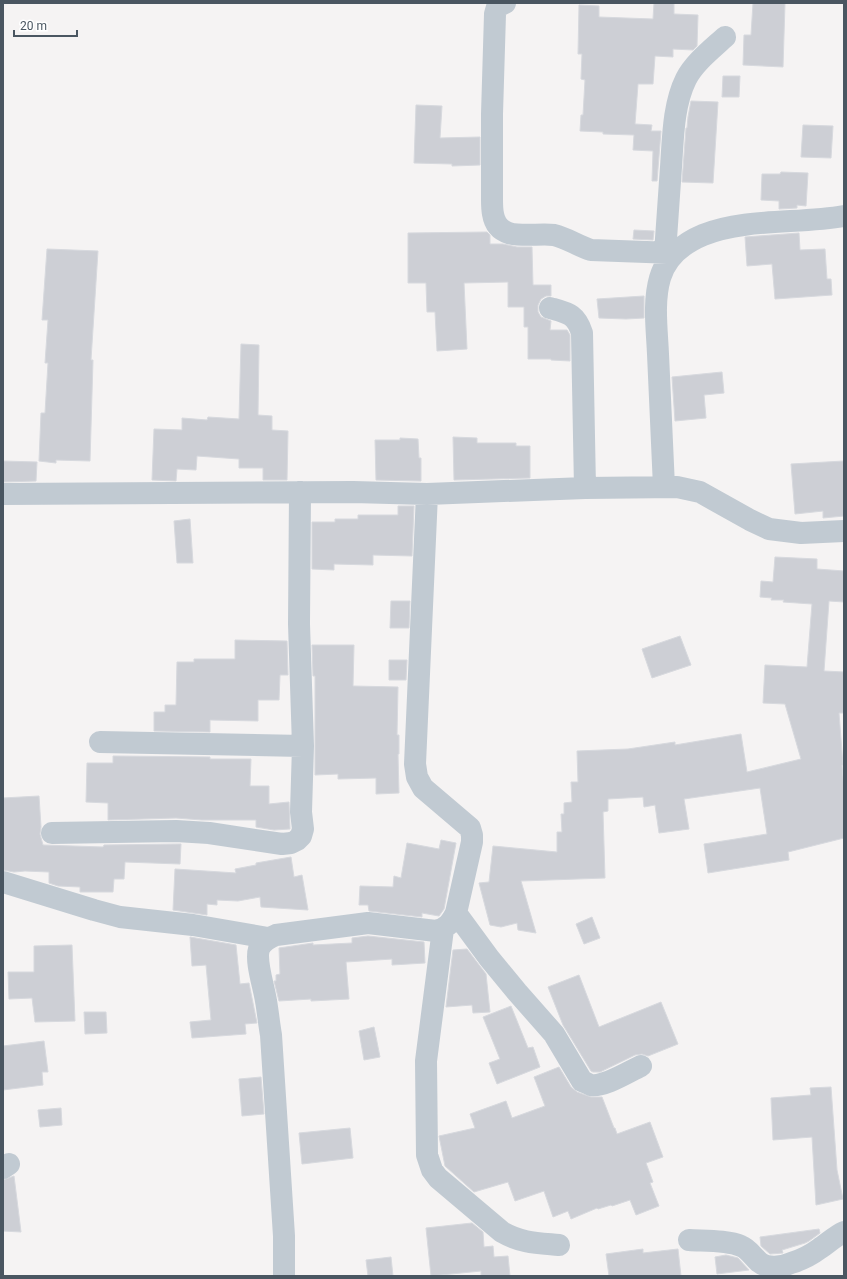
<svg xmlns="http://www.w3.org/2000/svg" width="847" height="1279" viewBox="0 0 847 1279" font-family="Roboto,sans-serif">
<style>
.building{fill:#cdcfd5;stroke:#d7d9de}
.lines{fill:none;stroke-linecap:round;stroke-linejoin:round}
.minor{stroke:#c1cad2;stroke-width:22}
</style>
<rect width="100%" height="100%" fill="#f5f3f3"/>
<!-- building -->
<path class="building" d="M 654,3 L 674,3 L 674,14 L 698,15 L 697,46 L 693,50 L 673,49 L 673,57 L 655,56 L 653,84 L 638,84 L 635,124 L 652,125 L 651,131 L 661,131 L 657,181 L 652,181 L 653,151 L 633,150 L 634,135 L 603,134 L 603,132 L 580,131 L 581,115 L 583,115 L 585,80 L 581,79 L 582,54 L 578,54 L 579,5 L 599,6 L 599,17 L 653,19 Z
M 753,3 L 785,3 L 783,67 L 743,65 L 744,35 L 751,35 Z
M 723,76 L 740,76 L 739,97 L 722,97 Z
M 691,101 L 718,102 L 713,183 L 682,182 L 686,128 L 687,128 L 688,117 Z
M 416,105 L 442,106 L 440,138 L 480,137 L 480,165 L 452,166 L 452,164 L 414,163 Z
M 803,125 L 833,126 L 831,158 L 801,157 Z
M 781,172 L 808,173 L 806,206 L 797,205 L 797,208 L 779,209 L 779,201 L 761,200 L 762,174 L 780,174 Z
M 634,230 L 654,231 L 653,240 L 633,239 Z
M 487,232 L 490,235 L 490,244 L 503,244 L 517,247 L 532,247 L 533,285 L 551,285 L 551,296 L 546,296 L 541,299 L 538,305 L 538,312 L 541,317 L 551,321 L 550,330 L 567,330 L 570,335 L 570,361 L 551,360 L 551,359 L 528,359 L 528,327 L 524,327 L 524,307 L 508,307 L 508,282 L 464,283 L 467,349 L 437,351 L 435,312 L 427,312 L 426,283 L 408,283 L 408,233 Z
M 799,233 L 800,250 L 825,249 L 827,279 L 831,279 L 832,295 L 775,299 L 772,264 L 747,266 L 745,237 Z
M 47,249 L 98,251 L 91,360 L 93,360 L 90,461 L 56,460 L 56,463 L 39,461 L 41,413 L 45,413 L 48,363 L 45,363 L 48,320 L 42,320 Z
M 644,296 L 644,318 L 626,319 L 599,318 L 597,299 Z
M 241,344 L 259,345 L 258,415 L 272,416 L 272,430 L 288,431 L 287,480 L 263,480 L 263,468 L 239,468 L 239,459 L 197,456 L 196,470 L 177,469 L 176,481 L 152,480 L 154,429 L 182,430 L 182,418 L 207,420 L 208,417 L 239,419 Z
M 722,372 L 724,393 L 704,395 L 706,418 L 675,421 L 672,377 Z
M 453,437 L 477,438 L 477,443 L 516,443 L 516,446 L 530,446 L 530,478 L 454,480 Z
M 400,438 L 418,439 L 419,458 L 421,458 L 421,481 L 376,480 L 375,440 L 400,440 Z
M 3,461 L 37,462 L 36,481 L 3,482 Z
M 844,461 L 844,516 L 823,518 L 823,511 L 795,514 L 791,464 Z
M 398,506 L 414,506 L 412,556 L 373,555 L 373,565 L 334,564 L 334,570 L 312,569 L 312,522 L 335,522 L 335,519 L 358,519 L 358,515 L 398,515 Z
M 190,519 L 193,563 L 177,563 L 174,521 Z
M 775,557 L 817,559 L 817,569 L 844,571 L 844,602 L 829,601 L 824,671 L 844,672 L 844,713 L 839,713 L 843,765 L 842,765 L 844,789 L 844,838 L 788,852 L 789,860 L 708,873 L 704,844 L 767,834 L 760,788 L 684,799 L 689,829 L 659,833 L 655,805 L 644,807 L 643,797 L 608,799 L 608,811 L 603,812 L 605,878 L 521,881 L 536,933 L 518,930 L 517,923 L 501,927 L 490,925 L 479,883 L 489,882 L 493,846 L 557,852 L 557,832 L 562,832 L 561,814 L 564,814 L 564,803 L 572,802 L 571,782 L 578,782 L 577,751 L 628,749 L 675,742 L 675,745 L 741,734 L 747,772 L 801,759 L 785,704 L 763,703 L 765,665 L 807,667 L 812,604 L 783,602 L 784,600 L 771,600 L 772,598 L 760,597 L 761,581 L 773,582 Z
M 391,601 L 410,601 L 409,628 L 390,628 Z
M 680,636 L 691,665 L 652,678 L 642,649 Z
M 235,640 L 287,641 L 288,675 L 280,675 L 279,700 L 258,700 L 258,721 L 210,720 L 210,732 L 154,731 L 154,712 L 165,712 L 165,705 L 176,705 L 177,662 L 194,662 L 194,659 L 235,659 Z
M 312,645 L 354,645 L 353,686 L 398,687 L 397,735 L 399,735 L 399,754 L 398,754 L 399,793 L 376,794 L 376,778 L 338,779 L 338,774 L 315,775 L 315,676 L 313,676 Z
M 389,660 L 407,660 L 406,680 L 389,680 Z
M 113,756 L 210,757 L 210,759 L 251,759 L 250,786 L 269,786 L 269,804 L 289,802 L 290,829 L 274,830 L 256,827 L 256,820 L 202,820 L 176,818 L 108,820 L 108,803 L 86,802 L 87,763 L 113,763 Z
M 39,796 L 41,827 L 40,834 L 43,845 L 103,847 L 104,845 L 181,844 L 180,864 L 125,862 L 124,879 L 114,879 L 113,892 L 80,892 L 80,887 L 58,886 L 49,883 L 49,872 L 25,871 L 14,872 L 3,870 L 3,798 Z
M 441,840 L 456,843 L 444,909 L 439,916 L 422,913 L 422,917 L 369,911 L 368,905 L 359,905 L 360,886 L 393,887 L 394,876 L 401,878 L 407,843 L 439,849 Z
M 291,857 L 294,877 L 302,875 L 308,910 L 261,907 L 260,897 L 238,901 L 217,900 L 217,905 L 207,904 L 207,915 L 173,910 L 175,869 L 236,873 L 235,869 L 256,865 L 256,863 Z
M 592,917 L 600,938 L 584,944 L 576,924 Z
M 368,936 L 424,942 L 425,963 L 392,965 L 392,959 L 346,962 L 349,999 L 311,1001 L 311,999 L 279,1001 L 274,981 L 276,981 L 276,975 L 280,974 L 279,948 L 313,943 L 313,945 L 352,943 L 352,938 Z
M 190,937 L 236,945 L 240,984 L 249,983 L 257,1023 L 245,1024 L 246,1034 L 192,1038 L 190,1022 L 211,1020 L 206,965 L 192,966 Z
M 72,945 L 75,1021 L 35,1022 L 32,998 L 9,999 L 8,972 L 34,972 L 34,946 Z
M 467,949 L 486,974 L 490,1012 L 473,1013 L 472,1005 L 446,1007 L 453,950 Z
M 579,975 L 599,1027 L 661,1002 L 678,1044 L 648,1056 L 642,1054 L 635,1055 L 600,1072 L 593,1072 L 591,1071 L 563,1025 L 548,987 Z
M 511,1006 L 528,1048 L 533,1047 L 540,1067 L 497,1084 L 489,1063 L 500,1059 L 483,1017 Z
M 84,1012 L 106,1012 L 107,1033 L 85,1034 Z
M 374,1027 L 380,1057 L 364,1060 L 359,1031 Z
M 44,1041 L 48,1072 L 42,1072 L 43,1085 L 3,1090 L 3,1046 Z
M 559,1067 L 571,1087 L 577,1092 L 591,1097 L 602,1097 L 614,1128 L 615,1128 L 617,1134 L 650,1122 L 663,1157 L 646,1163 L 653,1182 L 650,1183 L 659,1206 L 636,1215 L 630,1200 L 612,1206 L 611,1205 L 598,1209 L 597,1208 L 571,1219 L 568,1211 L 553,1217 L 544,1191 L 515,1201 L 508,1182 L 474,1192 L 445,1166 L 439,1136 L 475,1128 L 470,1114 L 506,1101 L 512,1118 L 545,1106 L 534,1077 Z
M 261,1077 L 264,1114 L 242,1116 L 239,1079 Z
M 831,1087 L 837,1170 L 843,1199 L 816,1205 L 812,1137 L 773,1140 L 771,1098 L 811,1095 L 810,1088 Z
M 61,1108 L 62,1125 L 40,1127 L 38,1110 Z
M 350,1128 L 353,1158 L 302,1164 L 299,1133 Z
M 14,1176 L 21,1232 L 3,1231 L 3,1180 Z
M 472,1223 L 483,1232 L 484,1247 L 493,1246 L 494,1257 L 508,1256 L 510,1276 L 481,1276 L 481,1271 L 431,1276 L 426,1228 Z
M 819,1229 L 820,1233 L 809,1241 L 805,1243 L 782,1250 L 783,1253 L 770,1254 L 761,1246 L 760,1237 Z
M 643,1249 L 643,1253 L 678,1249 L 681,1276 L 609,1276 L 606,1254 Z
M 726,1255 L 738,1258 L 749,1270 L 717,1274 L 715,1257 Z
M 391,1257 L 393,1276 L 368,1276 L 366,1260 Z"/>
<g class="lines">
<!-- minor -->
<path class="minor" d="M 505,3 L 497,7 L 495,14 L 492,114 L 492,199 C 492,204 492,209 493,214 C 498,244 533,232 554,235 C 567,238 578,246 591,250 L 674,253
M 665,253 C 667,224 669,195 671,167 C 673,139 673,105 686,79 C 694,63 712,49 725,37
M 550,308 C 568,313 576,314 582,333 L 585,488
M 664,487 C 662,442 660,398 658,354 C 657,330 653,302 660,278 C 666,257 684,243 703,235 C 745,218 800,224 844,216
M 3,494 L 353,492 L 427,494 L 585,488 L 677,487 L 700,492 L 750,520 L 769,529 L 801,533 L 844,531
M 100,742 L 303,746
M 52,833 L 176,831 L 209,833 L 282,844 L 291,843 L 297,840 L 301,836 L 303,829 L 301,812 L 303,746 L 299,624 L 300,492
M 3,882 L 94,910 L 120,917 L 193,925 L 268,938
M 456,913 L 489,958 L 517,992 L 554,1034 L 582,1081 C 585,1082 588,1084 591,1085 C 605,1087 628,1072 641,1066
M 443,929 L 426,1061 L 427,1155 L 432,1170 L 438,1178 L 502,1232 C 521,1243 538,1243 559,1245
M 3,1168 L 9,1164
M 689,1240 C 703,1241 728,1240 741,1246 C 749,1249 753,1257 759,1262 C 767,1269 782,1267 791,1263 C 801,1260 811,1255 819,1249 C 827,1244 835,1236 844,1232
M 284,1276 L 284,1236 L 271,1035 C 269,1024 268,1012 266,1001 C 264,987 255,961 259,949 C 262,941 269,938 276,935 L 368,923 L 436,931 C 447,928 451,923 456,913 L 472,842 L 472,835 L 470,828 L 423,788 L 417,777 L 415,764 L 427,494"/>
</g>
<!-- border -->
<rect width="847" height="1279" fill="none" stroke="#4a5661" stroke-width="8"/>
<!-- scale -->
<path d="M14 30v6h63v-6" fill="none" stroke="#4a5661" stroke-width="2"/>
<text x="20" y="30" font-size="12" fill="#4a5661" stroke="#ffffff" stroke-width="3" paint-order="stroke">20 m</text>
</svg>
